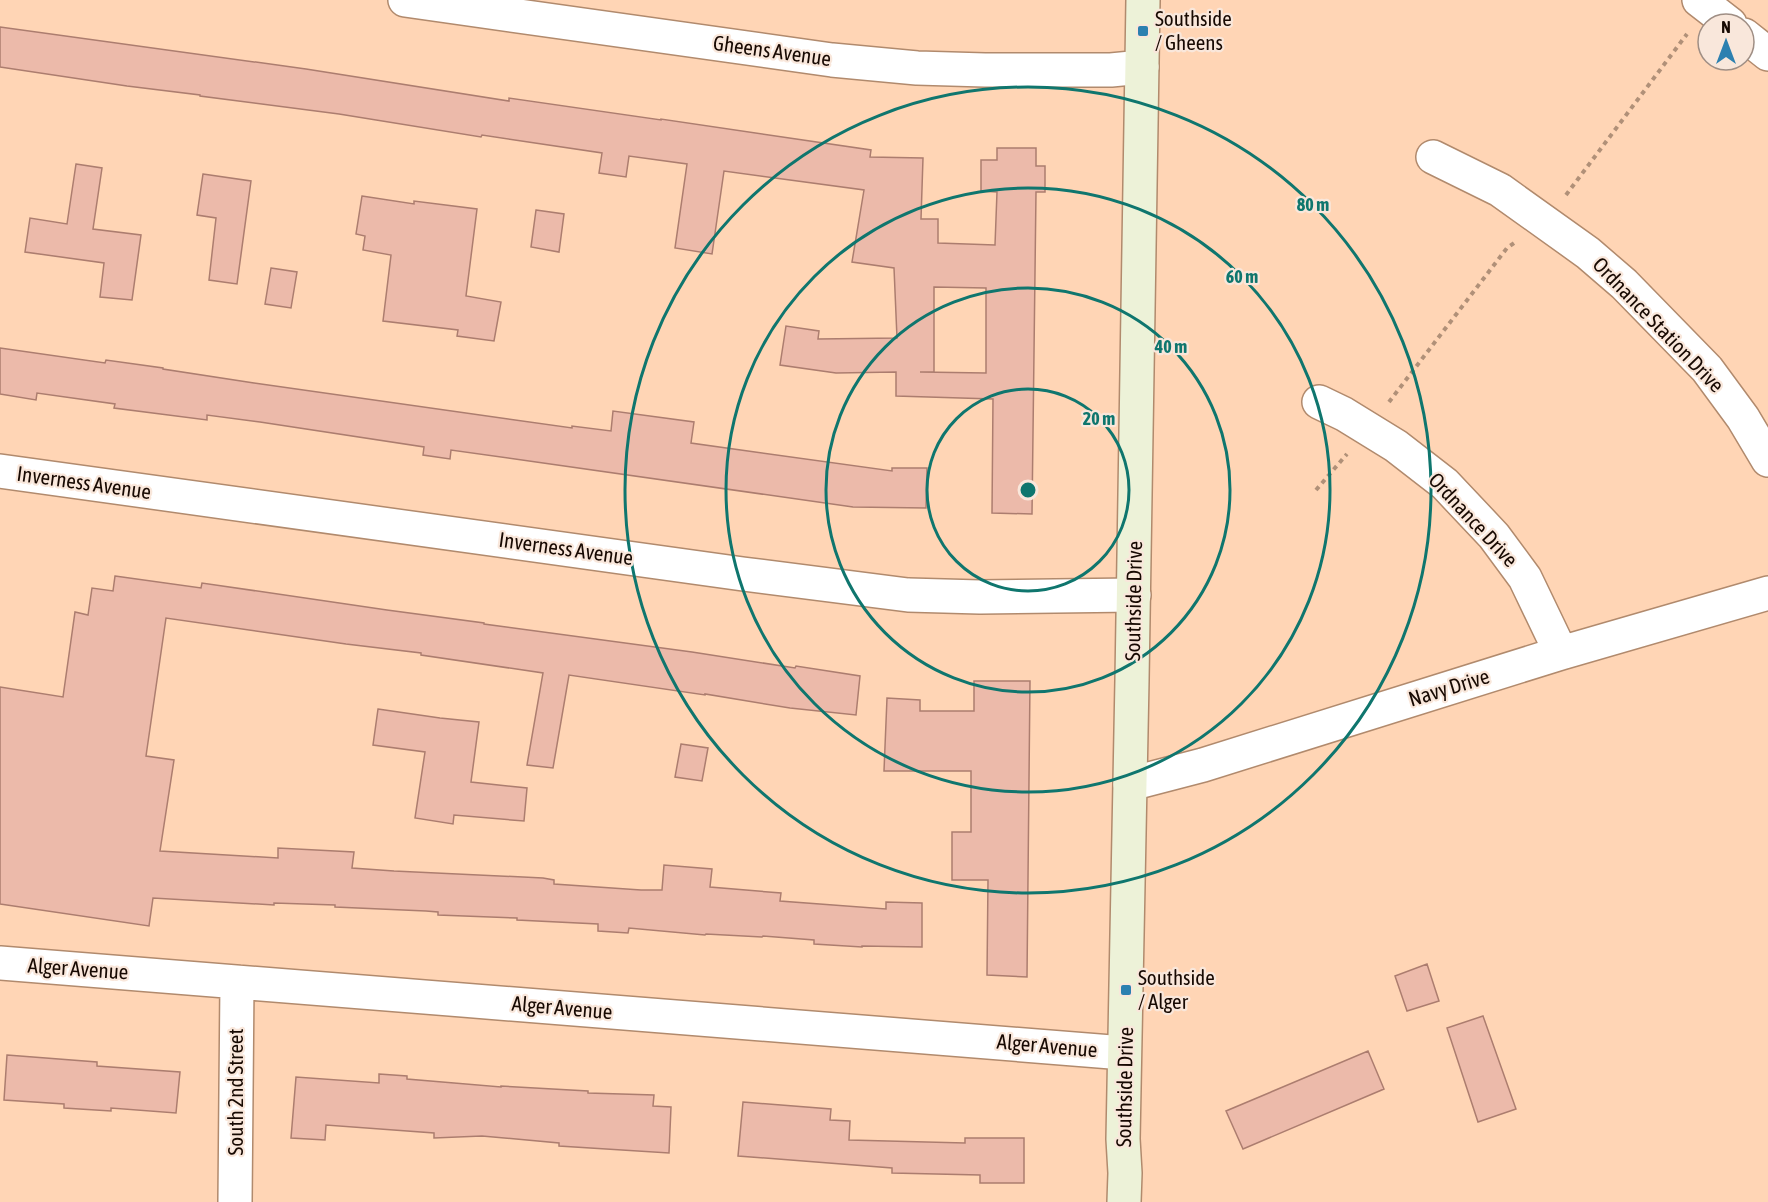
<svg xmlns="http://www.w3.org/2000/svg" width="1768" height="1202" viewBox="0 0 1768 1202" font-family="'Asap Condensed',sans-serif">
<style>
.building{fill:#ecbaaa;stroke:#ac7d6f;stroke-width:1.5;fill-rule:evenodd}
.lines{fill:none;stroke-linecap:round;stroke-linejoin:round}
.minor-casing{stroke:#b18a6d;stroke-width:36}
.secondary-casing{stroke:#b18a6d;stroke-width:36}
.path{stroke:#b09078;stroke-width:4;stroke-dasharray:4.5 4.5;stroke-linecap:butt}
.minor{stroke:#fff;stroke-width:33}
.secondary{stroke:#edf2d8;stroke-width:33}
.ring{fill:none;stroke:#0f766e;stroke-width:3}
.poi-dot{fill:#2c80b0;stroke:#f9e7db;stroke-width:2}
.labels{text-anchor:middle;stroke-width:4.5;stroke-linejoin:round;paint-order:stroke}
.poi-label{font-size:21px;fill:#170902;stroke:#f9e7db;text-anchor:start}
.street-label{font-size:21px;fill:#170902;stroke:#f9e7db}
.centre{fill:#0f766e;stroke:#f9e7db;stroke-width:3}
.ring-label{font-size:18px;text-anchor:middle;font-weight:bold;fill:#0f766e;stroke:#f9e7db;stroke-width:4.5;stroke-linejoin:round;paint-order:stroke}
</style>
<rect width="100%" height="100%" fill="#ffd5b5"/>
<!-- building -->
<path class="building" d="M 0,27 L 306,69 L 509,101 L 509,98 L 661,120 L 661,119 L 871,150 L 870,157 L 923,158 L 921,219 L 938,219 L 938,243 L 995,245 L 997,192 L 981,191 L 981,160 L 997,160 L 997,148 L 1036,148 L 1036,166 L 1045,166 L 1045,192 L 1036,192 L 1032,514 L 992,513 L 993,399 L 896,396 L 896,372 L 836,373 L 780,365 L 786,326 L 819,331 L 818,339 L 897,338 L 894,268 L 852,262 L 864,190 L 724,171 L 712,254 L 675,248 L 687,164 L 629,156 L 626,177 L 599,173 L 602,153 L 482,135 L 481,137 L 339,114 L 200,96 L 200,95 L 127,86 L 0,67 ZM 934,287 L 986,288 L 986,373 L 920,372 L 934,372 Z
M 76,164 L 102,168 L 93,229 L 141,235 L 132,300 L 100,297 L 104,263 L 25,252 L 30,218 L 67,224 Z
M 203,174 L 251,181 L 237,284 L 209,280 L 216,218 L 197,215 Z
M 362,196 L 414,204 L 414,201 L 477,209 L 466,296 L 501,302 L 494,341 L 457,336 L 458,330 L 383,321 L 391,255 L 363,250 L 365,236 L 356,234 Z
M 536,210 L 564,214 L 559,252 L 531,247 Z
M 271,268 L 297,272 L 291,308 L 265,304 Z
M 0,348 L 105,363 L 106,360 L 163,368 L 163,369 L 254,383 L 572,428 L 572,426 L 611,431 L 613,411 L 694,422 L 691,443 L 892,471 L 892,468 L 927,468 L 926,508 L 853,507 L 451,450 L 450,459 L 423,455 L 424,447 L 260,422 L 207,415 L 207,420 L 114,408 L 115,404 L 37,393 L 36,400 L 0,394 Z
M 115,576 L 201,588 L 202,583 L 387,610 L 484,623 L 484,624 L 692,652 L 795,668 L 796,666 L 860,676 L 856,715 L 790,708 L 705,694 L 705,695 L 569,675 L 553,768 L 527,765 L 543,673 L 421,655 L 421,653 L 346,644 L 166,618 L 146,756 L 174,760 L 160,851 L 278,858 L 278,848 L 354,852 L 352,868 L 394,871 L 543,878 L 554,880 L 554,884 L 641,890 L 662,890 L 664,865 L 712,869 L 710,887 L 781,893 L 780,901 L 886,909 L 886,902 L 922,903 L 922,947 L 862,946 L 862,947 L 814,944 L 814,940 L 763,936 L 762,937 L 706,934 L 705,935 L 629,928 L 628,933 L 598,931 L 598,924 L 517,920 L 517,918 L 438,915 L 438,912 L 426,911 L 335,907 L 335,905 L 274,903 L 274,905 L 153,898 L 149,926 L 0,904 L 0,687 L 63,697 L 75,612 L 88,615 L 92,588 L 113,591 Z
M 974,681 L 1030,681 L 1027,977 L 987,975 L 988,880 L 952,880 L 952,832 L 971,832 L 971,771 L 884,771 L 887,698 L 920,700 L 920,711 L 974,711 Z
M 378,709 L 440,718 L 479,722 L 471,782 L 527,788 L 524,821 L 454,815 L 453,824 L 415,818 L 425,752 L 373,745 Z
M 681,744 L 708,748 L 702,781 L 675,777 Z
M 1427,964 L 1439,1001 L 1407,1011 L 1395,976 Z
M 1483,1016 L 1516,1109 L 1478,1122 L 1447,1028 Z
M 1368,1051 L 1384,1089 L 1243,1149 L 1226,1111 Z
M 7,1055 L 97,1062 L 97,1066 L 180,1072 L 176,1113 L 111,1108 L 111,1111 L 64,1108 L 64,1104 L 4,1100 Z
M 379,1074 L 407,1076 L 407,1079 L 501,1087 L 501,1086 L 588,1091 L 588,1093 L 654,1095 L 653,1106 L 671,1107 L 669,1153 L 559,1146 L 559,1143 L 482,1136 L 434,1138 L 434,1133 L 326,1125 L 325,1140 L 291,1138 L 296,1077 L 379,1083 Z
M 743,1102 L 831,1109 L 830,1120 L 850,1121 L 849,1140 L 965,1143 L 965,1138 L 1024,1138 L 1024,1183 L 980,1183 L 980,1175 L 892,1173 L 892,1168 L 738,1156 Z"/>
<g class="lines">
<defs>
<path id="minor" d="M 405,0 L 832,60 L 917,68 L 985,70 L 1111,70 L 1142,67
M 1699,0 L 1730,24
M 1744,35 L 1768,54
M 1433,157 L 1500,190 L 1588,253 L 1624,284 L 1707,369 L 1743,418 L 1768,460
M 1319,402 L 1344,414 L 1396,446 L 1445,484 L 1494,536 L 1525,578 L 1561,653
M 0,471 L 743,574 L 908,595 L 980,597 L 1134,595
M 1130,784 L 1203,765 L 1561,653 L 1768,593
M 0,963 L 1124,1053
M 235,1202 L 237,982"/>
<path id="secondary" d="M 1124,1202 L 1125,1173 L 1123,1139 L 1132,680 L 1143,0"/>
</defs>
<!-- minor casing -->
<use href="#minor" class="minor-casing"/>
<!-- secondary casing -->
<use href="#secondary" class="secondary-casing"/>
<!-- path -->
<path class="path" d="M 1566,195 L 1687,34
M 1389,402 L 1507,248 L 1517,241
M 1316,490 L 1347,454"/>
<!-- minor -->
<use href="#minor" class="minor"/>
<!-- secondary -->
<use href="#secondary" class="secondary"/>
</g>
<!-- distance rings -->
<g class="ring">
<circle cx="1028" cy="490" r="101"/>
<circle cx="1028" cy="490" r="202"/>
<circle cx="1028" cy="490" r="302"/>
<circle cx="1028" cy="490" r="403"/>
</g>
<!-- markers -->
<g class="poi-dot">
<rect x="1137" y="25" width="12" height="12" rx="3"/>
<rect x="1120" y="984" width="12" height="12" rx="3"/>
</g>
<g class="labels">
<!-- poi labels -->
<g class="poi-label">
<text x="1155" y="26">Southside<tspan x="1155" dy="24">/ Gheens</tspan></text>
<text x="1138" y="985">Southside<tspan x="1138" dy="24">/ Alger</tspan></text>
</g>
<!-- street labels -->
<g class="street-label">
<text transform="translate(772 51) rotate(8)" y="7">Gheens Avenue</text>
<text transform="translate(1658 325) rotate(46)" y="7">Ordnance Station Drive</text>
<text transform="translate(84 483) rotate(8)" y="7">Inverness Avenue</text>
<text transform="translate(1473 520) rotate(47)" y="7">Ordnance Drive</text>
<text transform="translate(566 549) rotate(8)" y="7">Inverness Avenue</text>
<text transform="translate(1134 601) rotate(-89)" y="7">Southside Drive</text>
<text transform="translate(1449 688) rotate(-17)" y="7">Navy Drive</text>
<text transform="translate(78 969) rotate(4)" y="7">Alger Avenue</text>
<text transform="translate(562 1008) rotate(5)" y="7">Alger Avenue</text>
<text transform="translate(1047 1046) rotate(5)" y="7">Alger Avenue</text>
<text transform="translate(1125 1087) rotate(-89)" y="7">Southside Drive</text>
<text transform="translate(236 1092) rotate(-90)" y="7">South 2nd Street</text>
</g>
</g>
<circle cx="1028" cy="490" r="9" class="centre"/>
<g class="ring-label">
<text x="1313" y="211">80 m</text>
<text x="1242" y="283">60 m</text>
<text x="1171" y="353">40 m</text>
<text x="1099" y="425">20 m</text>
</g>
<!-- north arrow -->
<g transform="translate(1726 42)"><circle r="28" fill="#f9e7db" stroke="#9f8e84" stroke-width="1.5"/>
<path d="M0-4.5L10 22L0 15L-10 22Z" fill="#2c80b0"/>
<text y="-9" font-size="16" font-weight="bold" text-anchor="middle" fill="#170902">N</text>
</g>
</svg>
